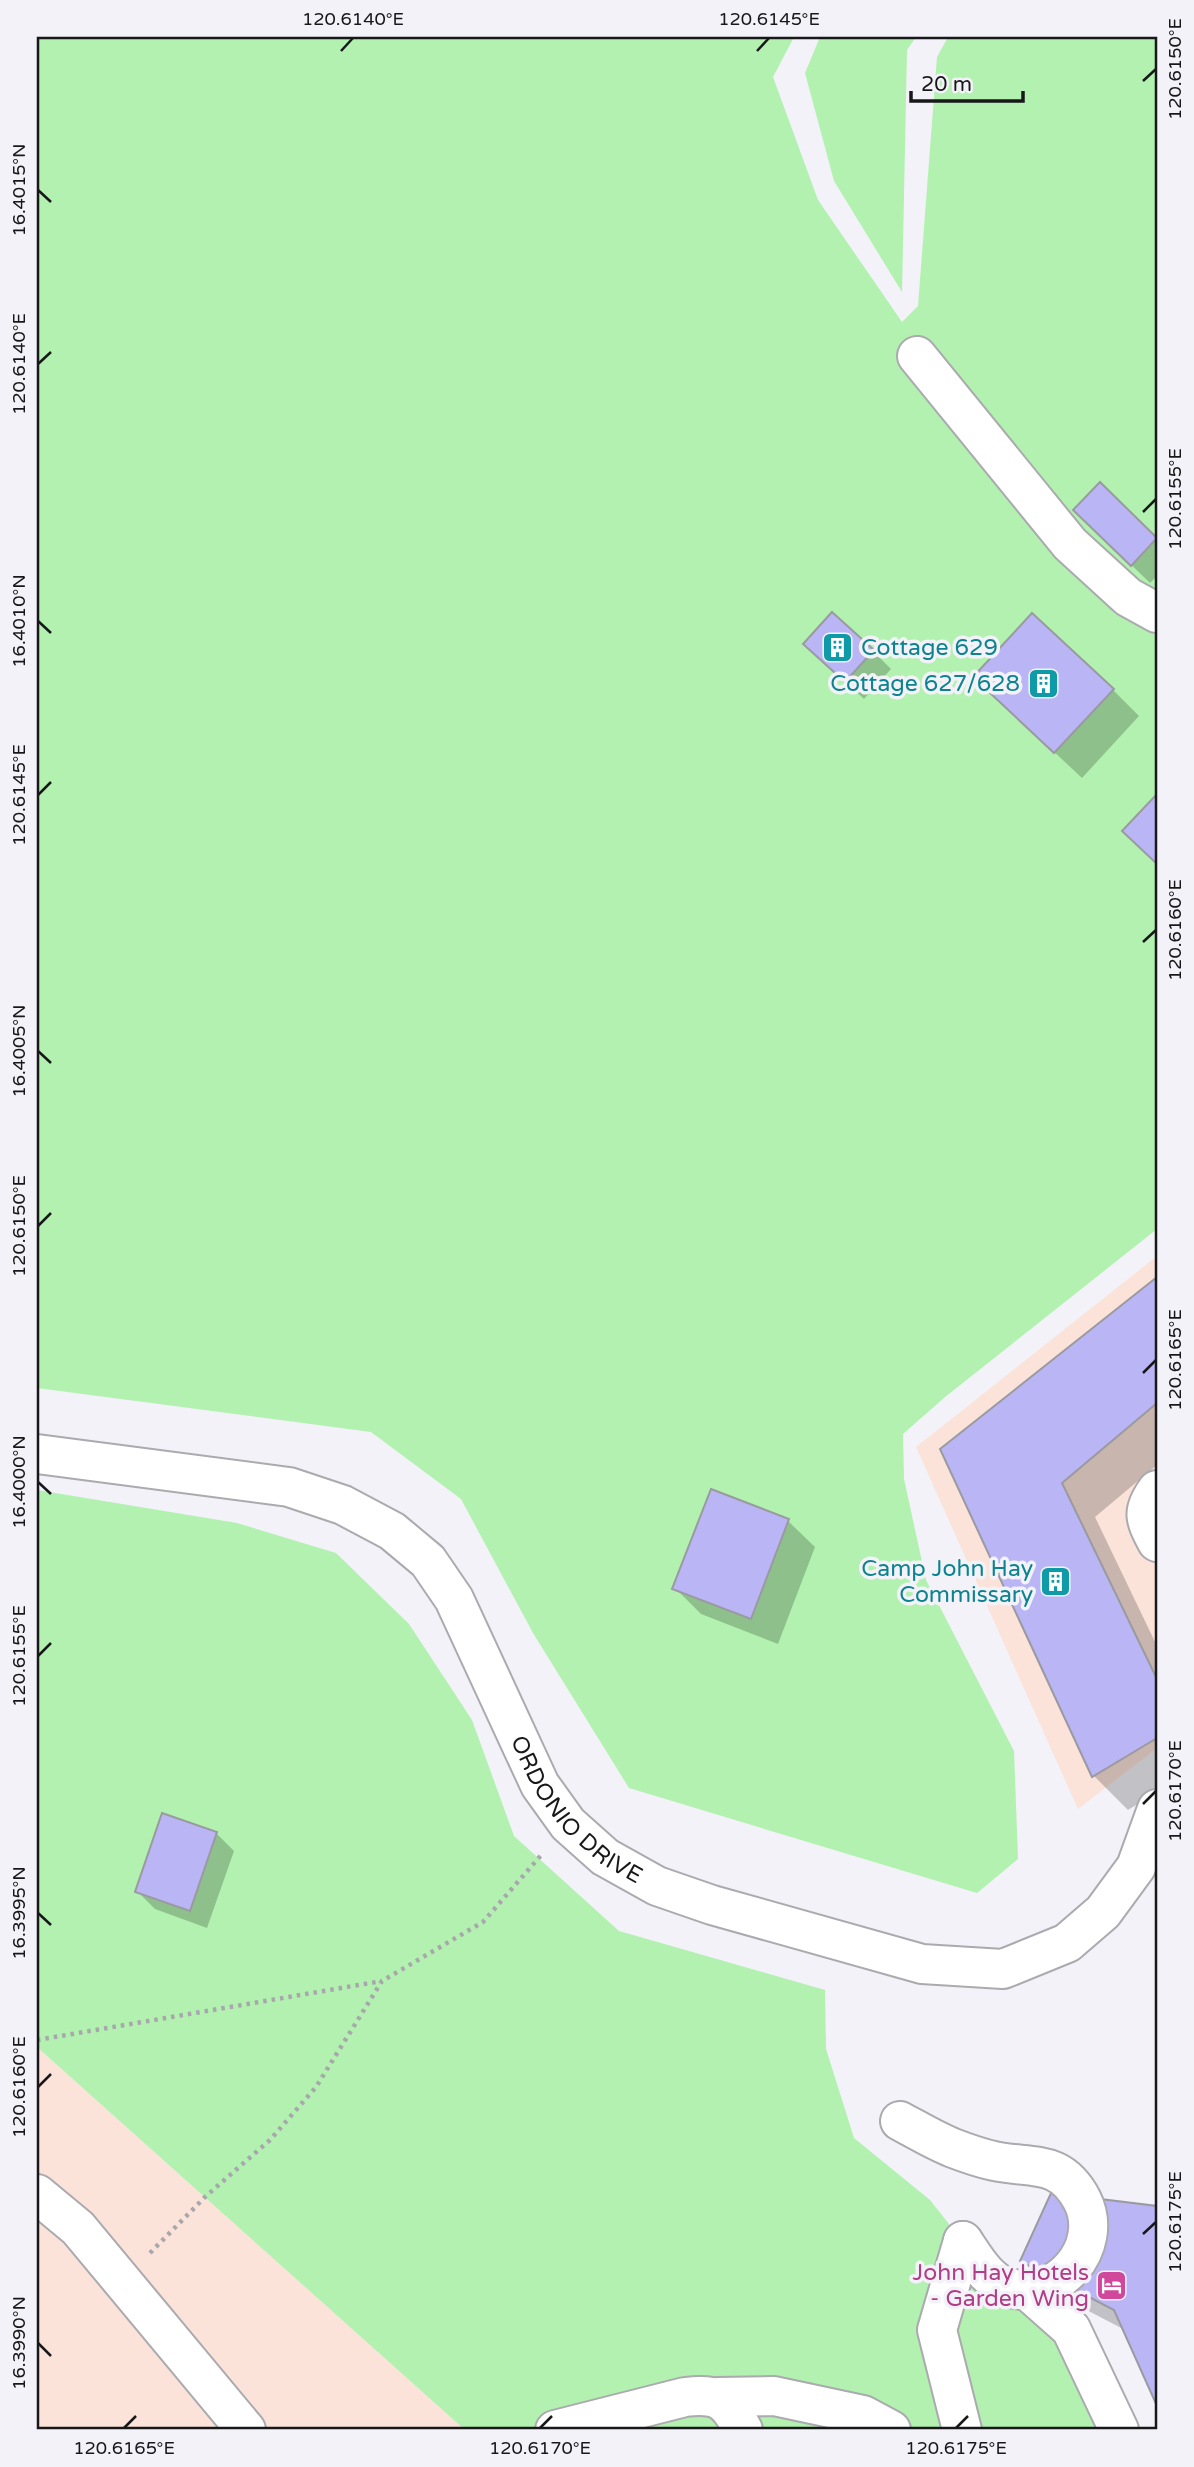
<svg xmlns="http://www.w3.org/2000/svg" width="1194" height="2467" viewBox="0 0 1194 2467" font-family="'Varela Round',sans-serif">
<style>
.commercial{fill:#fbe3d9}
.green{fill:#b2f1af}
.shadow{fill:#0003}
.building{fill:#bab6f5;stroke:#9a9aa0;stroke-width:2}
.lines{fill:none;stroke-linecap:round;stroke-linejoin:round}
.minor-casing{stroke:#aaaaaf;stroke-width:42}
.path{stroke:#a7a7ac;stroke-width:4.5;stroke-dasharray:3.5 5;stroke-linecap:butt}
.minor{stroke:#fff;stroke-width:38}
.ticks{fill:none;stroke:#18181a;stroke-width:2.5}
.labels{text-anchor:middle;stroke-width:7;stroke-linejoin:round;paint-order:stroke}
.culture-label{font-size:23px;fill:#0d838f;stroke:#f2f2f8;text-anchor:end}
.street-label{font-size:23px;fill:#18181a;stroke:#f2f2f8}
.hotel-label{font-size:23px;fill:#b23c85;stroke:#f2f2f8;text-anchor:end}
.neatline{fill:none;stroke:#18181a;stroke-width:2.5}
.ticks-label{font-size:18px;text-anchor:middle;fill:#18181a}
</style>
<rect width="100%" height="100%" fill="#f2f2f8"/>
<!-- commercial -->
<path class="commercial" d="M 1157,1256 L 1157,1748 L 1078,1809 L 916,1447 Z
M 37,2047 L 465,2430 L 37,2430 Z"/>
<!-- green -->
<path class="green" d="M 37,37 L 794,37 L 773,77 L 818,200 L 902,322 L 918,306 L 937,57 L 948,37 L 1157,37 L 1157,1229 L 945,1397 L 903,1434 L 904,1479 L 926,1580 L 1014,1751 L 1018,1859 L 977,1893 L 629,1788 L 533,1633 L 461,1499 L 371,1432 L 37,1388 Z
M 820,37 L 916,37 L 907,50 L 902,292 L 834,181 L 805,73 Z
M 37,1490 L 237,1523 L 336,1553 L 409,1624 L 472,1720 L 514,1836 L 619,1931 L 825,1990 L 826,2049 L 854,2138 L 930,2200 L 1005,2295 L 1052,2318 L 1132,2430 L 465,2430 L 37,2047 Z"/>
<!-- shadow -->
<path class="shadow" d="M 1100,485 L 1157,540 L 1157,576 L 1150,583 L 1075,510 Z
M 805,644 L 873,651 L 891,669 L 864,699 Z
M 1113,690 L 1139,716 L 1082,778 L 1002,703 Z
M 1157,1280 L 1157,1465 L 1095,1517 L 1157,1646 L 1157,1792 L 1128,1810 L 1094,1776 L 942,1449 Z
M 788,1521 L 815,1547 L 778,1644 L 701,1614 L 675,1588 Z
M 216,1833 L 234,1851 L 207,1928 L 155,1909 L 137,1891 Z
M 1052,2195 L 1157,2208 L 1157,2401 L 1125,2330 L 1056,2294 L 1022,2260 Z"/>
<!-- building -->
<path class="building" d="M 1100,482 L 1157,538 L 1131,566 L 1073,510 Z
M 832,612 L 874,650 L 845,682 L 803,644 Z
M 1032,613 L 1114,689 L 1054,753 L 973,677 Z
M 1157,794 L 1157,864 L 1122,831 Z
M 1157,1277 L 1157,1403 L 1062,1483 L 1157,1679 L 1157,1738 L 1092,1777 L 940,1449 Z
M 711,1489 L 789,1519 L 751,1619 L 672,1589 Z
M 162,1813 L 217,1832 L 190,1911 L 135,1892 Z
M 1051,2193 L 1157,2206 L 1157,2406 L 1114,2310 L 1020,2261 Z"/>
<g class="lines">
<defs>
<g id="minor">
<path d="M 917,356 L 1070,544 L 1128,597 L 1157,613"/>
<path id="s1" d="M 37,1454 L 289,1487 L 343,1505 L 392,1531 L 428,1561 L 454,1599 L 540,1785 L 568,1824 L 605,1857 L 657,1886 L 712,1905 L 922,1964 L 1003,1969 L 1067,1943 L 1103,1912 L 1136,1867 L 1157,1809"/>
<path d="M 1157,1490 C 1141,1512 1145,1519 1157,1542"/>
<path d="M 900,2121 C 917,2130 935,2141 953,2148 C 966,2153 980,2158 994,2161 C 1031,2169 1060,2158 1082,2200 C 1106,2247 1056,2304 1007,2287 C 987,2281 974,2257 963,2241"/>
<path d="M 37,2194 L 78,2228 L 246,2430"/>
<path d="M 1027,2290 L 1071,2329 L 1119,2430"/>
<path d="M 718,2397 L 774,2396 L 863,2415 L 891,2430"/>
<path d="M 555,2430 L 685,2397 C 719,2393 727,2400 743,2430"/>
<path d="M 962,2430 L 937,2330 L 963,2241"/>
</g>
</defs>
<!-- minor casing -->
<use href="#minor" class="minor-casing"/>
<!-- path -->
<path class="path" d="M 37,2040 L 382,1981
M 150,2253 L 206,2196 L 270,2140 L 316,2087 L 382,1981 L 483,1922 L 543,1853"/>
<!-- minor -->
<use href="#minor" class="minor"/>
</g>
<!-- ticks -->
<path class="ticks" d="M 341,51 L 353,38M 757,51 L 769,38M 1143,81 L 1156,69M 38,190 L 51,202M 38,364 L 51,352M 1143,512 L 1156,499M 38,621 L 51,633M 38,795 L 51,782M 1143,942 L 1156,930M 38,1051 L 51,1063M 38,1226 L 51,1213M 1143,1373 L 1156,1360M 38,1482 L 51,1494M 38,1656 L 51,1643M 1143,1804 L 1156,1791M 38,1913 L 51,1925M 38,2087 L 51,2074M 1143,2234 L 1156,2222M 38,2343 L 51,2356M 124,2428 L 136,2416M 540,2428 L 552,2416M 956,2428 L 968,2416"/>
<!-- icons -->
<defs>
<symbol id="building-square" viewBox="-11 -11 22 22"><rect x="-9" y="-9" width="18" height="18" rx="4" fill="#0f9aa8" stroke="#f2f2f8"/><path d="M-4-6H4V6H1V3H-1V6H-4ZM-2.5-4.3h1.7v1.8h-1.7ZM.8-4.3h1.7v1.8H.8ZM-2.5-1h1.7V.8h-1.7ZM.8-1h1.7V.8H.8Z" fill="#fff"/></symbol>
<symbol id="hotel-square" viewBox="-11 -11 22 22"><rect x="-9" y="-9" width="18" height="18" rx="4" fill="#d1479c" stroke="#f2f2f8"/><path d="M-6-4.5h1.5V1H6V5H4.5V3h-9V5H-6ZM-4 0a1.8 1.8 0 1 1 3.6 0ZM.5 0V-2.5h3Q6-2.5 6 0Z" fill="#fff"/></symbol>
</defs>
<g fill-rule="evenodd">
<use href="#building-square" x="820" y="630" width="35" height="35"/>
<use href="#building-square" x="1026" y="666" width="35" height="35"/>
<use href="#building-square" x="1038" y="1564" width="35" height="35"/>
<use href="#hotel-square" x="1094" y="2268" width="35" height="35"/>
</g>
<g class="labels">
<!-- culture labels -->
<g class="culture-label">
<text x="861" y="655" text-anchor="start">Cottage 629</text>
<text x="1020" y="691">Cottage 627/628</text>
<text x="1033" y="1576">Camp John Hay<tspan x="1033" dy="26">Commissary</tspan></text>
</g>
<!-- street labels -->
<g class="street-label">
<text dy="8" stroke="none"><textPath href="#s1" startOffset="707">ORDONIO DRIVE</textPath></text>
</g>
<!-- hotel labels -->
<g class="hotel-label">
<text x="1089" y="2280">John Hay Hotels<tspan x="1089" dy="26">- Garden Wing</tspan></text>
</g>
</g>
<!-- border -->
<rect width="1194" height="2467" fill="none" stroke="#f2f2f8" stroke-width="77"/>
<!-- scale -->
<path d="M911 91v10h112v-10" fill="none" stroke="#18181a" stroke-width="3.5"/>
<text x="921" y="91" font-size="21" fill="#18181a" stroke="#f2f2f8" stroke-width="5" paint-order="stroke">20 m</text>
<rect x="38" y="38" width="1118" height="2390" class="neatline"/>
<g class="ticks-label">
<text x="353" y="25">120.6140°E</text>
<text x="769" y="25">120.6145°E</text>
<text transform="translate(1175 69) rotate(-90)" y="6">120.6150°E</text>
<text transform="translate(19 190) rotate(-90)" y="6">16.4015°N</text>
<text transform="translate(19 364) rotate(-90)" y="6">120.6140°E</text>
<text transform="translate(1175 499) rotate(-90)" y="6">120.6155°E</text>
<text transform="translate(19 621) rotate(-90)" y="6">16.4010°N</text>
<text transform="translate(19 795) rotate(-90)" y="6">120.6145°E</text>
<text transform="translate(1175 930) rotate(-90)" y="6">120.6160°E</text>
<text transform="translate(19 1051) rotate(-90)" y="6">16.4005°N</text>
<text transform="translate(19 1226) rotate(-90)" y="6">120.6150°E</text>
<text transform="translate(1175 1360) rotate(-90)" y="6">120.6165°E</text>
<text transform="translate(19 1482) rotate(-90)" y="6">16.4000°N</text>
<text transform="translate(19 1656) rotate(-90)" y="6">120.6155°E</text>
<text transform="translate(1175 1791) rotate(-90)" y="6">120.6170°E</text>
<text transform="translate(19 1913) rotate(-90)" y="6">16.3995°N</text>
<text transform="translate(19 2087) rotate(-90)" y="6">120.6160°E</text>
<text transform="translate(1175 2222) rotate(-90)" y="6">120.6175°E</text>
<text transform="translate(19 2343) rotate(-90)" y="6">16.3990°N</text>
<text x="124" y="2454">120.6165°E</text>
<text x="540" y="2454">120.6170°E</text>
<text x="956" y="2454">120.6175°E</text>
</g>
</svg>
